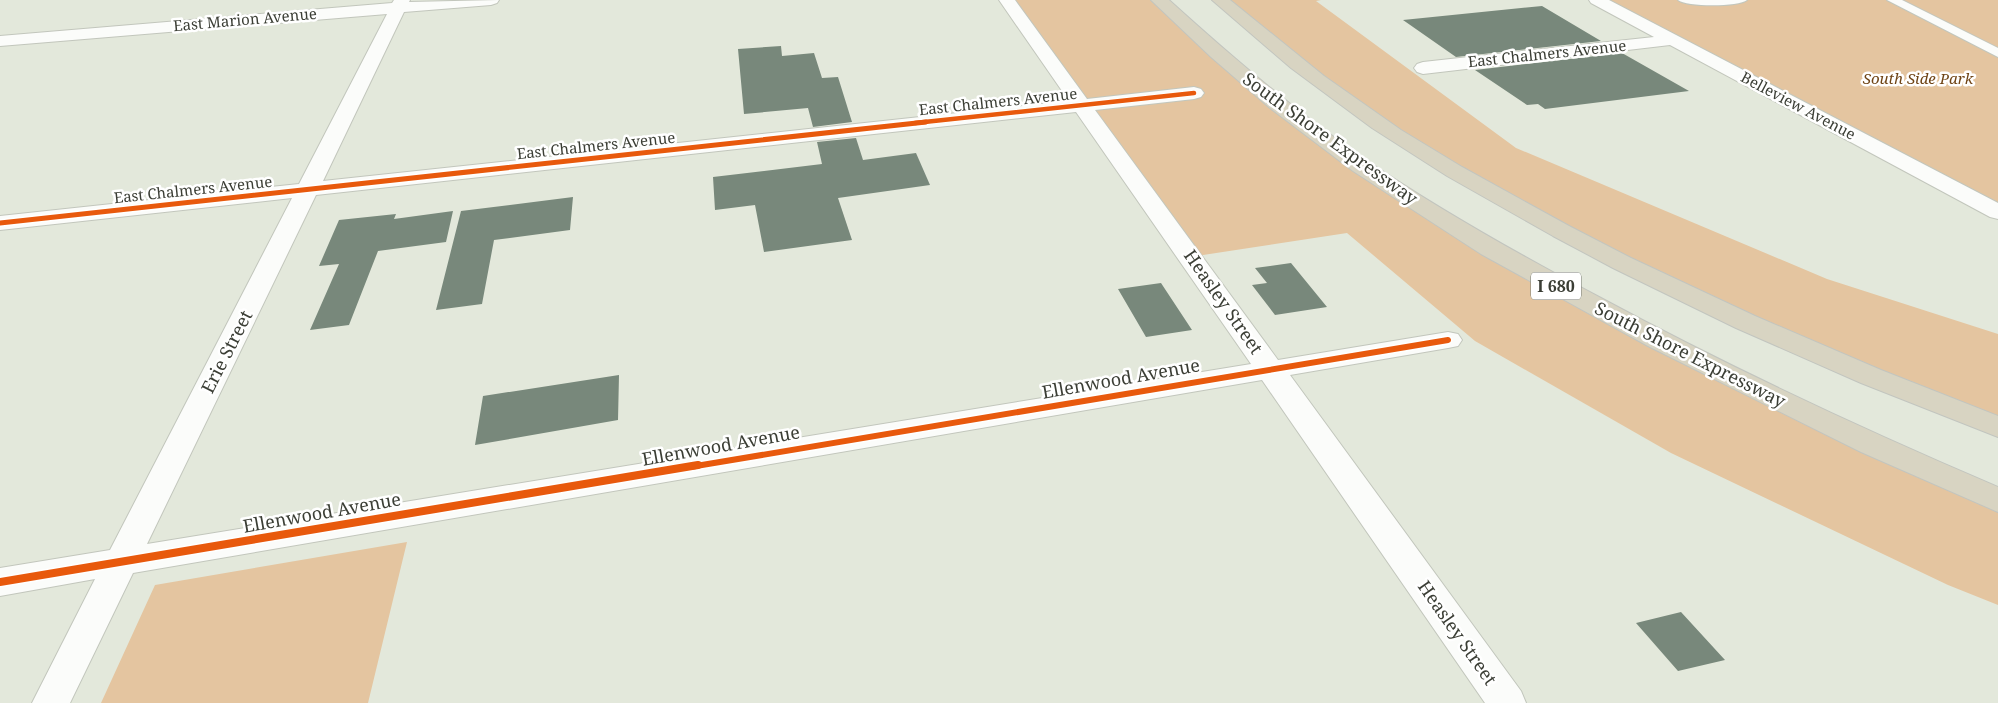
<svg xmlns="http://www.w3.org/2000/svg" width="1998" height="703" viewBox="0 0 1998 703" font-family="'Noto Serif',serif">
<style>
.green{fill:#e4c5a0}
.building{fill:#78887b}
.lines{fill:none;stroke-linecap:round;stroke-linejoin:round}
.service-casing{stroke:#c2c6bc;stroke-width:2}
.minor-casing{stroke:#c2c6bc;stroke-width:2}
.motorway-casing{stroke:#c2c5bf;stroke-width:2}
.service{fill:#fbfcfa;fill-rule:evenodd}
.minor{fill:#fbfcfa;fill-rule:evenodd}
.motorway{fill:#d8d4c2;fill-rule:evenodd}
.cycleway-far3-casing{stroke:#fff;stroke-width:6}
.cycleway-far2-casing{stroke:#fff;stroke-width:8}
.cycleway-far1-casing{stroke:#fff;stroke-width:9}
.cycleway-casing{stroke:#fff;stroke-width:11}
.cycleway-far3{stroke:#e8590c;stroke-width:4.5}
.cycleway-far2{stroke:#e8590c;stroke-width:5}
.cycleway-far1{stroke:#e8590c;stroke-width:6}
.cycleway{stroke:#e8590c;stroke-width:8}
.labels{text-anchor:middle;stroke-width:5;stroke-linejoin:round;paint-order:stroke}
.far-street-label{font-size:15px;fill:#3b3e35;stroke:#fff}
.far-park-label{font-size:15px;font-style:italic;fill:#6f4415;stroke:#fff}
.shield{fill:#fff;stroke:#767872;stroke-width:1}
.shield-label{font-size:16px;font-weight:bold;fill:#3b3e35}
.street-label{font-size:18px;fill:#3b3e35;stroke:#fff}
</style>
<rect width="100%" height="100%" fill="#e3e8db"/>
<!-- green -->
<path class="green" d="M 1007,0 L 1159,0 L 1277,104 L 1490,249 L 1998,500 L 1998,605 L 1948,585 L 1671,453 L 1475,341 L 1347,233 L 1190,257 Z
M 1220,0 L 1321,0 L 1316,1 L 1516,148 L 1827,279 L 1998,334 L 1998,427 L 1813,352 L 1433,159 Z
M 1597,0 L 1998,0 L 1998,212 Z
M 407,542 L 368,703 L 101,703 L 155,585 Z"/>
<!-- building -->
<path class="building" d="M 1542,6 L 1601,41 L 1456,57 L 1403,20 Z
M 781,46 L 782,56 L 814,53 L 822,78 L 838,77 L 852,122 L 813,127 L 808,108 L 744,114 L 738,49 Z
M 1622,53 L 1689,91 L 1545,109 L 1538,104 L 1527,105 L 1475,70 Z
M 856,138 L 863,160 L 916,153 L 930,185 L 838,198 L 852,240 L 764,252 L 755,205 L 715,210 L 713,177 L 822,164 L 817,142 Z
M 573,197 L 570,230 L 494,240 L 482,304 L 436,310 L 461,211 Z
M 453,211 L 446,242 L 378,251 L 349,325 L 310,330 L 339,264 L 319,266 L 339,220 L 396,214 L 394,219 Z
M 1291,263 L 1327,307 L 1275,315 L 1252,285 L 1267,283 L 1255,268 Z
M 1161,283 L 1192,330 L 1146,337 L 1118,289 Z
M 619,375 L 618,420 L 475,445 L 483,396 Z
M 1681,612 L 1725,660 L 1678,671 L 1636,623 Z"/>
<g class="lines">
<defs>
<path id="service" d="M 1678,0 L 1747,0 C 1739,7 1686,7 1678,0 Z
M 1887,0 L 1902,0 L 1998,48 L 1998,57 Z"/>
<path id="minor" d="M 394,0 L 410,0 L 409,2 L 499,0 L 497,3 L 491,5 L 404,12 L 323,181 L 1069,101 L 999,0 L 1015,0 L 1087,99 L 1194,87 L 1201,89 L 1204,93 L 1201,97 L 1194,99 L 1095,110 L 1278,360 L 1448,332 L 1458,334 L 1462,340 L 1458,346 L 1448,348 L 1290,375 L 1521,691 L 1526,703 L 1485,703 L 1262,380 L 133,573 L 70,703 L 32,703 L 95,579 L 0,596 L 0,568 L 110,550 L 292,198 L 0,230 L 0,216 L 299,184 L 387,14 L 0,46 L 0,36 L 392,3 ZM 1076,112 L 1251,364 L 147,544 L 316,195 Z
M 1589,0 L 1609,0 L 1998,203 L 1998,219 L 1990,217 L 1670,45 L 1423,74 L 1417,72 L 1414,68 L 1417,64 L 1423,62 L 1654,37 L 1591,3 Z"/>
<path id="motorway" d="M 1151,0 L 1169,0 C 1232,57 1297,113 1369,162 C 1443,212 1520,255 1599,297 C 1729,367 1862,429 1998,487 L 1998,512 L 1861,452 L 1648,346 L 1481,254 L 1353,171 L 1270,108 L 1211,57 Z
M 1212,0 L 1230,0 L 1324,76 L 1401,130 L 1462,167 L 1569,226 L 1631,258 L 1755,316 L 1881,370 L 1998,416 L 1998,437 L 1861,383 L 1736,328 L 1613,268 L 1553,236 L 1447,176 L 1372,128 L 1291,68 Z"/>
</defs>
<!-- service casing -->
<use href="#service" class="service-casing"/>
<!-- minor casing -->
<use href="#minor" class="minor-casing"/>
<!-- motorway casing -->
<use href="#motorway" class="motorway-casing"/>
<!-- service -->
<use href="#service" class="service"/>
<!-- minor -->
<use href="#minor" class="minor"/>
<!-- motorway -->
<use href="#motorway" class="motorway"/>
<defs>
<path id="cycleway-far3" d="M 915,123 L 1194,93"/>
<path id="cycleway-far2" d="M 0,223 L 926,122"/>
<path id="cycleway-far1" d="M 690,467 L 1448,340"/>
<path id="cycleway" d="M 0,582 L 698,465"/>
</defs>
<!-- cycleway-far3 casing -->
<use href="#cycleway-far3" class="cycleway-far3-casing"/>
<!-- cycleway-far2 casing -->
<use href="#cycleway-far2" class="cycleway-far2-casing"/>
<!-- cycleway-far1 casing -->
<use href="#cycleway-far1" class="cycleway-far1-casing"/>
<!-- cycleway casing -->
<use href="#cycleway" class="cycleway-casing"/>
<!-- cycleway-far3 -->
<use href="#cycleway-far3" class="cycleway-far3"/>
<!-- cycleway-far2 -->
<use href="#cycleway-far2" class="cycleway-far2"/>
<!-- cycleway-far1 -->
<use href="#cycleway-far1" class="cycleway-far1"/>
<!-- cycleway -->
<use href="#cycleway" class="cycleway"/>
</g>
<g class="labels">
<!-- far-street labels -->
<g class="far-street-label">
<text transform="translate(245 20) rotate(-5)" y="5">East Marion Avenue</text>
<text transform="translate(1547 54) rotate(-6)" y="5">East Chalmers Avenue</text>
<text transform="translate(998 102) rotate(-6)" y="5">East Chalmers Avenue</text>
<text transform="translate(1798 106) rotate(28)" y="5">Belleview Avenue</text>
<text transform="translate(596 146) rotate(-6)" y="5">East Chalmers Avenue</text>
<text transform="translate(193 190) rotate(-6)" y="5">East Chalmers Avenue</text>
</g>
<!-- far-park labels -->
<g class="far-park-label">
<text x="1918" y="84">South Side Park</text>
</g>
<!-- shield labels -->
<rect class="shield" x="1531" y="272.5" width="50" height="27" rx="4"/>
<g class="shield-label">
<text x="1556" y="292">I 680</text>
</g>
<!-- street labels -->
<g class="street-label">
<text transform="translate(1330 139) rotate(36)" y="6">South Shore Expressway</text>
<text transform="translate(1223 302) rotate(55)" y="6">Heasley Street</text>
<text transform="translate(227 352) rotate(-63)" y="6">Erie Street</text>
<text transform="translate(1690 355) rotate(27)" y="6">South Shore Expressway</text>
<text transform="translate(1121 379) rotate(-10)" y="6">Ellenwood Avenue</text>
<text transform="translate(721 446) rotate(-10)" y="6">Ellenwood Avenue</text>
<text transform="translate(322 513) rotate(-10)" y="6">Ellenwood Avenue</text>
<text transform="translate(1457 633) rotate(55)" y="6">Heasley Street</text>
</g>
</g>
</svg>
